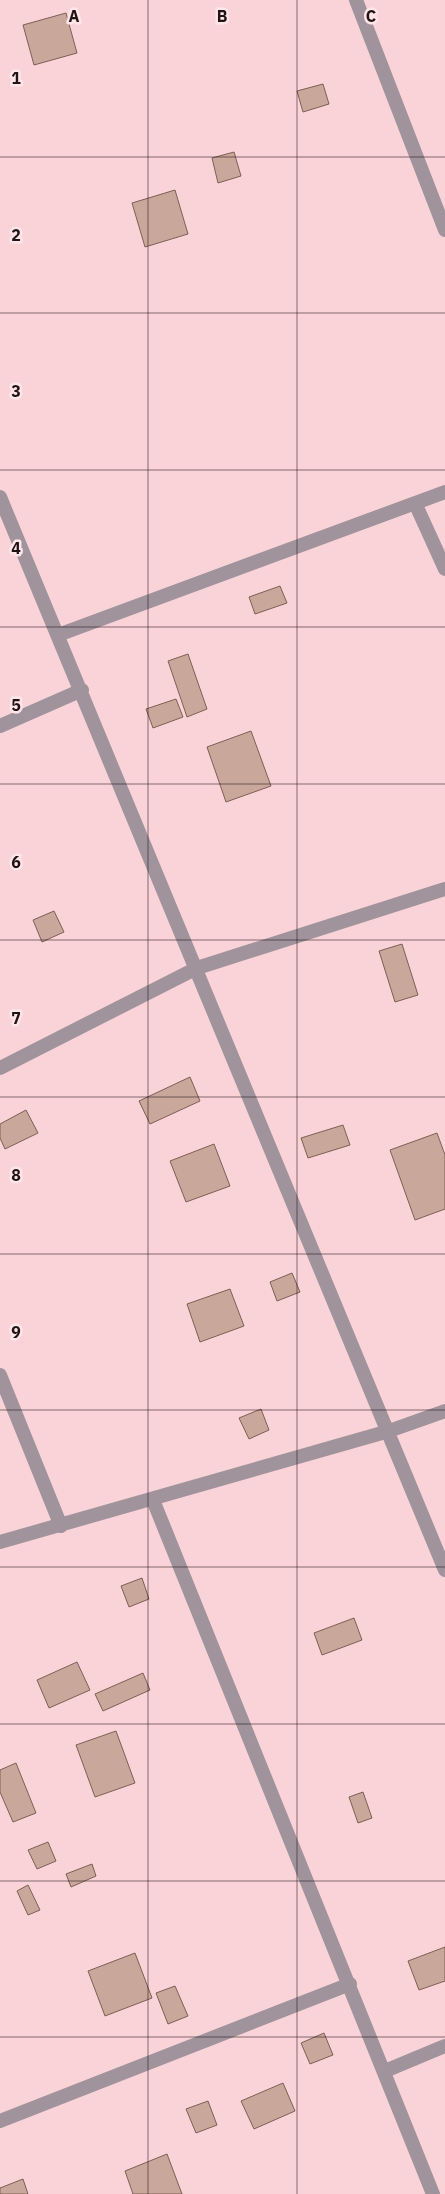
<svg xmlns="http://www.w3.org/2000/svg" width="445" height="2194" viewBox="0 0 445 2194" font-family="'IBM Plex Sans',sans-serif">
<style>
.building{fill:#c9a79a;stroke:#7e5f54}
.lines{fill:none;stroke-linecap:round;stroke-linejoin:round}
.minor{stroke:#a0939c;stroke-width:14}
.grid{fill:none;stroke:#201315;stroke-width:1;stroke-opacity:0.55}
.grid-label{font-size:16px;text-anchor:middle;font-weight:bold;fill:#201315;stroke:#fde5e8;stroke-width:5;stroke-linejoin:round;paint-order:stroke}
</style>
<rect width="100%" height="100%" fill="#fad3d9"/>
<!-- building -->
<path class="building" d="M 66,13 L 77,53 L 34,65 L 23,25 Z
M 323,84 L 329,104 L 303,112 L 297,91 Z
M 234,152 L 241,176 L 218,183 L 212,158 Z
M 175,190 L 188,234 L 145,247 L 132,203 Z
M 280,586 L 287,603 L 255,614 L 249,597 Z
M 188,654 L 207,709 L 187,717 L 168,661 Z
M 176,699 L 183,717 L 153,728 L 146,709 Z
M 251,731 L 271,786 L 226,802 L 207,747 Z
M 54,911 L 64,932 L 42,942 L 33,920 Z
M 402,944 L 418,995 L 395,1002 L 379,951 Z
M 190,1077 L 200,1101 L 150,1124 L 139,1101 Z
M 26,1110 L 38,1133 L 5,1149 L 0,1138 L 0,1124 Z
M 343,1125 L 350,1145 L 308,1158 L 301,1138 Z
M 437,1133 L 445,1155 L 445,1209 L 415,1220 L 390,1150 Z
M 214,1144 L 230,1186 L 186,1202 L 170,1161 Z
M 292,1273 L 300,1292 L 277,1301 L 270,1282 Z
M 230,1289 L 244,1326 L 200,1342 L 187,1304 Z
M 261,1409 L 269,1430 L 249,1439 L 239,1418 Z
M 142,1578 L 149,1599 L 129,1607 L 121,1586 Z
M 354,1618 L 362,1640 L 322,1655 L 314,1633 Z
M 77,1662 L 90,1690 L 49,1708 L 37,1680 Z
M 143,1673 L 150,1690 L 103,1711 L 95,1694 Z
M 116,1731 L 135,1783 L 95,1797 L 76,1745 Z
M 16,1763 L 36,1813 L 13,1822 L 0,1792 L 0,1770 Z
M 363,1792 L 372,1818 L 358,1823 L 349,1797 Z
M 48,1842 L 56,1861 L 37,1869 L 28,1850 Z
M 92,1864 L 96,1876 L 71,1887 L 66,1874 Z
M 28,1885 L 40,1910 L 28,1915 L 17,1891 Z
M 445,1947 L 445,1981 L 419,1990 L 408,1961 Z
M 135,1953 L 152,1998 L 105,2016 L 88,1971 Z
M 175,1986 L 188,2016 L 168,2024 L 156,1993 Z
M 324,2033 L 333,2055 L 310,2064 L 301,2043 Z
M 283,2083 L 295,2111 L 254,2129 L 241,2101 Z
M 208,2101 L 217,2125 L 196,2133 L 186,2109 Z
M 167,2154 L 182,2194 L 133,2194 L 125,2171 Z
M 23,2179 L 28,2194 L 0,2194 L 0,2188 Z"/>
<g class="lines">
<!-- minor -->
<path class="minor" d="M 356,0 L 445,230
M 0,497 L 445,1570
M 415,503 L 445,569
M 58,635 L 445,492
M 0,726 L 82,690
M 0,1068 L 197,968 L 445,889
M 0,1375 L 61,1526
M 153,1500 L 433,2194
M 0,1542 L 389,1431 L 445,1411
M 385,2071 L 445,2046
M 0,2121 L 350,1984"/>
</g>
<!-- grid -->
<path class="grid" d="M 148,0 L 148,2194M 297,0 L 297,2194M 0,157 L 445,157M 0,313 L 445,313M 0,470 L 445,470M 0,627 L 445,627M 0,784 L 445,784M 0,940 L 445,940M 0,1097 L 445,1097M 0,1254 L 445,1254M 0,1410 L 445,1410M 0,1567 L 445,1567M 0,1724 L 445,1724M 0,1881 L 445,1881M 0,2037 L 445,2037"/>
<g class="grid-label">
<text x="74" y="22">A</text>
<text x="222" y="22">B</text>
<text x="371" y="22">C</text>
<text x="16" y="84">1</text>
<text x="16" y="241">2</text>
<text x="16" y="397">3</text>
<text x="16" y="554">4</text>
<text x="16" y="711">5</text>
<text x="16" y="868">6</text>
<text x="16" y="1024">7</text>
<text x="16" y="1181">8</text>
<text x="16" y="1338">9</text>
</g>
</svg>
